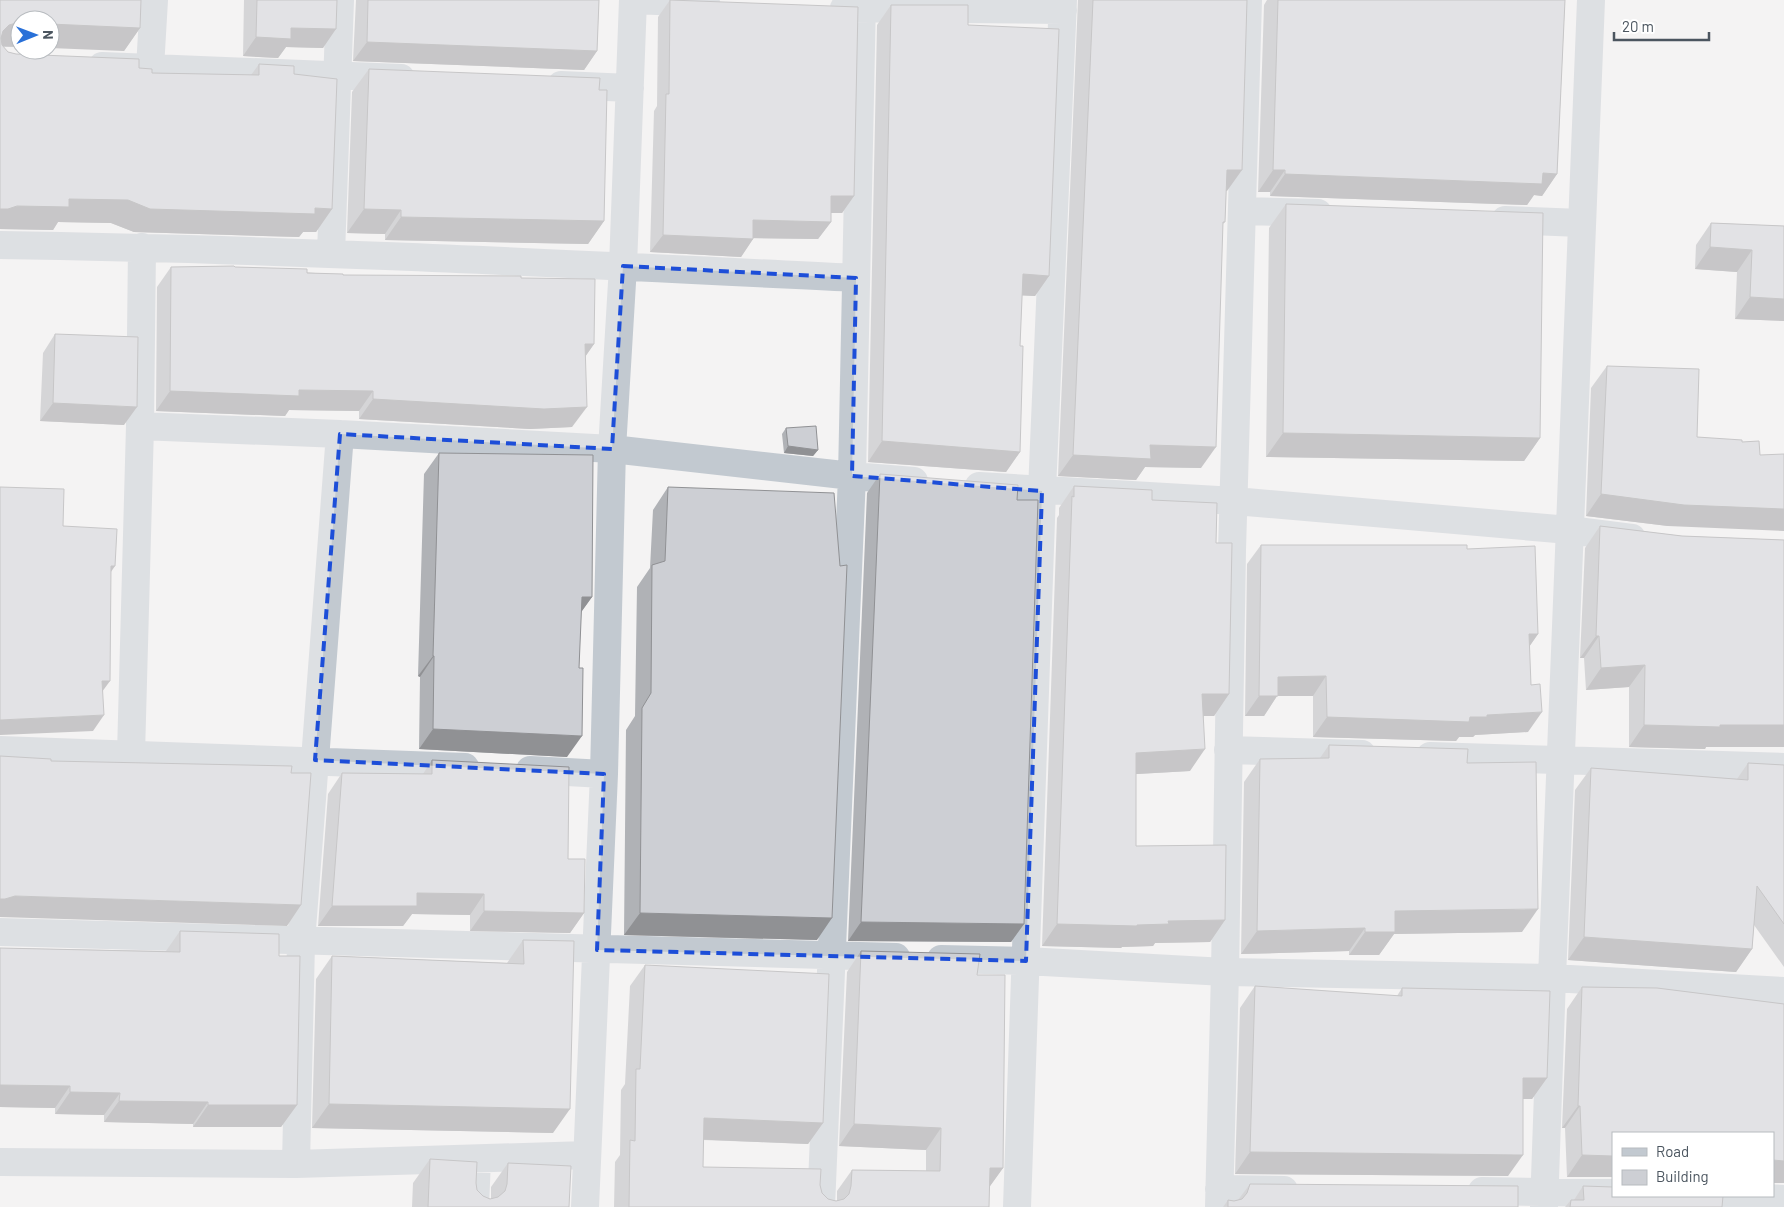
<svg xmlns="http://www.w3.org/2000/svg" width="1784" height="1207" viewBox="0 0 1784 1207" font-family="Barlow,sans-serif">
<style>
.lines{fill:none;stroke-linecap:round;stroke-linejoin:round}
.minor{stroke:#c2c9d0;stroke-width:28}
.wall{fill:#b0b2b6}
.shaded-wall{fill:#909194}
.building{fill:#cdcfd4;stroke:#909194}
.marked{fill:none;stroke:#1d4ed8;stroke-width:4;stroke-dasharray:10 6;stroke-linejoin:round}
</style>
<rect width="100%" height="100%" fill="#f4f3f3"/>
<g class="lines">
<!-- minor -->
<path class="minor" d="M 633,0 L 706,3
M 844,8 L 1063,10
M 102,66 L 401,78
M 150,68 L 154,0
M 561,85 L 630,88
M 1242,211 L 1318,213
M 1505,220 L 1581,223
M 0,245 C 286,249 571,264 856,278
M 331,254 L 340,0
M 140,426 L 340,434 L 612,449 L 852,476 L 914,481
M 979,486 L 1235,501 L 1569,530 L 1632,538
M 0,750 L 465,767
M 1228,750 L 1362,754
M 131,754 L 140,426 L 142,247
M 1430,756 L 1784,767
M 530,770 L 604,774
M 0,932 L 896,957
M 941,959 L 1026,961 L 1225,972 L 1552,978 L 1784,991
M 0,1162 L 296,1164 L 587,1155
M 296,1164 L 301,942 L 340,434
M 1219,1189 L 1284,1190
M 1482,1191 L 1613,1193
M 1719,1196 L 1784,1199
M 475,1207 L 477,1159
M 585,1207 L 604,774 L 612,449 L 623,266 L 633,0
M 821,1207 L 852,476 L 862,0
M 1017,1207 L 1042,491 L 1063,0
M 1219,1207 L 1225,972 L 1232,550 L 1248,0
M 1544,1207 L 1552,978 L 1591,0"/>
</g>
<!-- wall -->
<path class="wall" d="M 0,0 L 140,28 L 124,51 L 20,20 L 20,47 L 3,47 L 8,52 L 16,54 L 139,68 L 152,73 L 251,75 L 259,64 L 294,74 L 332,209 L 316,232 L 303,232 L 299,237 L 134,232 L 111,223 L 58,222 L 53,230 L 0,229 Z
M 244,0 L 337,0 L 323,48 L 286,47 L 278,58 L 243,56 Z
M 356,0 L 599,0 L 597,51 L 584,70 L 353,61 Z
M 670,0 L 854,196 L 842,213 L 831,213 L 831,222 L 818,239 L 753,238 L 753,239 L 741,257 L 650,252 L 654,111 L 657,106 L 658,17 Z
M 1078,0 L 1247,0 L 1226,191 L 1225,222 L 1223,224 L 1201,468 L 1145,467 L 1136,480 L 1058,476 Z
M 1267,0 L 1565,0 L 1557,174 L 1542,196 L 1534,195 L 1527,205 L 1270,196 L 1270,192 L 1258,192 L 1264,5 Z
M 891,5 L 968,25 L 1049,276 L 1035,296 L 1022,295 L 1020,346 L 1020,452 L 1006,472 L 868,462 L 877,25 Z
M 369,69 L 599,90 L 604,221 L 588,244 L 385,240 L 385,234 L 347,233 L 352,92 Z
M 1286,204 L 1540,438 L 1524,461 L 1266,457 L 1269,228 Z
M 1711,223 L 1784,226 L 1784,321 L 1735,319 L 1737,272 L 1695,269 L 1696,245 Z
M 171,267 L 235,267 L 343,275 L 521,278 L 594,344 L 585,357 L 572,427 L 530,429 L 359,419 L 359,411 L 289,410 L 285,416 L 156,411 L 157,287 Z
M 55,334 L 124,425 L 40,421 L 43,353 Z
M 1607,366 L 1697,437 L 1742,442 L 1760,455 L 1668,526 L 1586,516 L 1591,388 Z
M 786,428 L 818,450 L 813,456 L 784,453 L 782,434 Z
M 439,453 L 592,597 L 581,612 L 579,668 L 567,757 L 419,749 L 420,677 L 418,676 L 424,474 Z
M 880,474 L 1017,500 L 1024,924 L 1011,942 L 848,941 L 867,493 Z
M 1074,486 L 1152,500 L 1216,543 L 1229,694 L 1214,716 L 1204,716 L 1190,771 L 1136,774 L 1136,846 L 1225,920 L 1210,942 L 1155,943 L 1153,946 L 1122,947 L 1121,948 L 1042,946 L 1057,518 L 1059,515 L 1059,508 Z
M 668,487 L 817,940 L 624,935 L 626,730 L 635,716 L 637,587 L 650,568 L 653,510 Z
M 1600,526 L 1682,536 L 1784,540 L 1784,747 L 1706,747 L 1705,749 L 1629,747 L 1629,687 L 1586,690 L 1584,658 L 1580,658 L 1585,548 Z
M 1261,545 L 1467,549 L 1538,634 L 1529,647 L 1528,732 L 1475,735 L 1473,737 L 1459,737 L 1456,741 L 1313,737 L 1313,696 L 1277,696 L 1264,716 L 1245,716 L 1247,564 Z
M 1329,745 L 1467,763 L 1522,932 L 1394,934 L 1379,955 L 1349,955 L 1349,951 L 1241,954 L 1244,782 L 1260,759 L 1320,758 Z
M 432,760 L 568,859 L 584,913 L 570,933 L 470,931 L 470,915 L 412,914 L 403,926 L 318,926 L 328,794 L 342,773 L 423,774 Z
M 1748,763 L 1784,765 L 1784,967 L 1754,925 L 1752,949 L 1736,972 L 1568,960 L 1575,790 L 1591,768 L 1737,779 Z
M 180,931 L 279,956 L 297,1105 L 281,1127 L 193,1127 L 193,1124 L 104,1122 L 104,1115 L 55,1114 L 55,1108 L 0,1107 L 0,948 L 166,951 Z
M 523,940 L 553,1133 L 312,1128 L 316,979 L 332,956 L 507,963 Z
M 861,951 L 977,975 L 1003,1168 L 989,1187 L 989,1207 L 614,1207 L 615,1162 L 620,1155 L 621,1090 L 625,1084 L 630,986 L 645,965 L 823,1123 L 808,1144 L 703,1140 L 703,1167 L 820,1185 L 822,1193 L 828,1199 L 836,1201 L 837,1201 L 837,1191 L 852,1170 L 926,1171 L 926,1150 L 839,1146 L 847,972 Z
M 1255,986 L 1397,996 L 1402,988 L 1547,1078 L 1532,1099 L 1523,1099 L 1508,1176 L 1235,1174 L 1240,1008 Z
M 1582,987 L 1657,988 L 1784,1004 L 1784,1183 L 1773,1183 L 1773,1133 L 1613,1133 L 1613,1177 L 1567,1177 L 1565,1128 L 1562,1128 L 1567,1009 Z
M 430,1159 L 476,1183 L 477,1190 L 483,1196 L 491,1199 L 491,1187 L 508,1163 L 569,1207 L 412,1207 L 413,1183 Z
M 1250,1184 L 1518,1207 L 1223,1207 L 1228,1200 L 1234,1201 L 1238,1200 Z
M 1583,1186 L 1722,1207 L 1565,1207 L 1571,1200 L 1574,1200 Z"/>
<!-- shaded-wall -->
<path class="shaded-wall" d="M 16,23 L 20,23 L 20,47 L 0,46 L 0,35 L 3,31 L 9,25 Z
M 50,24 L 140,28 L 124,51 L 50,48 Z
M 291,28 L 336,29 L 323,48 L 286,47 L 278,58 L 243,56 L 256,37 Z
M 367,42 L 597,51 L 584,70 L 353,61 Z
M 1227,170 L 1242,170 L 1227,191 L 1212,191 Z
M 1273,170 L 1285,170 L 1270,192 L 1258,192 Z
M 1543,173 L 1557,174 L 1542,196 L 1534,195 L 1527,205 L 1270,196 L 1285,174 Z
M 831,196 L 854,196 L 842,213 L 819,213 Z
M 69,199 L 128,200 L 332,209 L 316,232 L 303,232 L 299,237 L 134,232 L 111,223 L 58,222 L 53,230 L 0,229 L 0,209 Z
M 364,209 L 401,210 L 385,234 L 347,233 Z
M 401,217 L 604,221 L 588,244 L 385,240 Z
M 753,220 L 831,222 L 818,239 L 741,238 Z
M 663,235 L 753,239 L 741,257 L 650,252 Z
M 1710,247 L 1752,250 L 1737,272 L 1695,269 Z
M 1023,274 L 1049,276 L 1035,296 L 1008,295 Z
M 1750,297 L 1784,299 L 1784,321 L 1735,319 Z
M 585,344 L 594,344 L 580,364 Z
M 299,390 L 373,391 L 359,411 L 289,410 L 285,416 L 156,411 L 170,391 Z
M 373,399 L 587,407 L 572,427 L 530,429 L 359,419 Z
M 53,403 L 137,407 L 124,425 L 40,421 Z
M 1283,433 L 1540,438 L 1524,461 L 1266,457 Z
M 882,441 L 1020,452 L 1006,472 L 868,462 Z
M 1150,445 L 1216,447 L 1201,468 L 1145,467 L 1136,480 L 1058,476 L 1073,455 Z
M 788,446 L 818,450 L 813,456 L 784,453 Z
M 1601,494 L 1784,509 L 1784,531 L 1668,526 L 1586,516 Z
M 111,566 L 115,566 L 104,582 Z
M 582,597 L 592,597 L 577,618 Z
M 1529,634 L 1538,634 L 1524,654 Z
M 1596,636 L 1599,636 L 1584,658 L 1580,658 Z
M 433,656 L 434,656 L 420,677 L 418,676 Z
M 1645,665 L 1629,687 L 1586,690 L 1601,668 Z
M 1326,676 L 1313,696 L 1277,696 L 1264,716 L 1245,716 L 1259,696 L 1278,677 Z
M 102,681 L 110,681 L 99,696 Z
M 1202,694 L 1229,694 L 1214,716 L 1187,716 Z
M 1542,712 L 1528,732 L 1475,735 L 1473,737 L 1459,737 L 1456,741 L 1313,737 L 1327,717 L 1470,717 L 1487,715 Z
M 104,715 L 93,731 L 0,735 L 0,720 Z
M 1644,725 L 1784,725 L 1784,747 L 1706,747 L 1705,749 L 1629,747 Z
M 433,729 L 582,736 L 567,757 L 419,749 Z
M 1205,749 L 1190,771 L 1120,775 L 1136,753 Z
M 417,893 L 484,894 L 470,915 L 412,914 L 403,926 L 318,926 L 332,906 Z
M 15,896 L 301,905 L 287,926 L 0,917 L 0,899 Z
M 1538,909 L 1522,932 L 1394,934 L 1379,955 L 1349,955 L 1365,932 L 1395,911 Z
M 484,911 L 584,913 L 570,933 L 470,931 Z
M 640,913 L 832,918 L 817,940 L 624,935 Z
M 1225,920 L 1210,942 L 1155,943 L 1153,946 L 1122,947 L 1121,948 L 1042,946 L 1057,924 L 1137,925 L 1168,921 Z
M 861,922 L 1024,924 L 1011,942 L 848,941 Z
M 1365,928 L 1349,951 L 1241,954 L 1257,931 Z
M 1584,937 L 1752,949 L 1736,972 L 1568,960 Z
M 1523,1078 L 1547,1078 L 1532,1099 L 1509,1099 Z
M 0,1085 L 70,1086 L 55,1108 L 0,1107 Z
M 70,1092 L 120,1093 L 104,1115 L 55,1114 Z
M 119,1101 L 208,1102 L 193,1124 L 104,1122 Z
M 329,1104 L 570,1109 L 553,1133 L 312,1128 Z
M 208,1105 L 297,1105 L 281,1127 L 193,1127 Z
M 1578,1106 L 1580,1106 L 1565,1128 L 1562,1128 Z
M 704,1118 L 823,1123 L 808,1144 L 689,1139 Z
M 854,1124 L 941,1128 L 926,1150 L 839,1146 Z
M 1250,1152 L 1523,1155 L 1508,1176 L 1235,1174 Z
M 1582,1155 L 1613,1156 L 1613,1177 L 1567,1177 Z
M 1773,1160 L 1784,1161 L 1784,1183 L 1773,1183 Z
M 990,1168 L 1003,1168 L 988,1189 Z"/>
<!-- building -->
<path class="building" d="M 0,0 L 141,0 L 140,28 L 50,24 L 50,20 L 20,20 L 20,23 L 16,23 L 9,25 L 3,31 L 1,38 L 2,45 L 8,52 L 16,54 L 139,59 L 139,68 L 152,69 L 152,73 L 259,75 L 259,64 L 294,66 L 294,74 L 337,79 L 332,209 L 315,208 L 315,214 L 150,209 L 128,200 L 69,199 L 69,207 L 17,206 L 8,209 L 0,209 Z
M 257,0 L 337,0 L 336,29 L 291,28 L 291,39 L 256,37 Z
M 368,0 L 599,0 L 597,51 L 367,42 Z
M 670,0 L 858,7 L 854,196 L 831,196 L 831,222 L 753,220 L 753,239 L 663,235 L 666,94 L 669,94 Z
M 1093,0 L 1247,0 L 1242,170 L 1227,170 L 1225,222 L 1223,222 L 1216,447 L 1150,445 L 1151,459 L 1073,455 Z
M 1278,0 L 1565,0 L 1557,174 L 1543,173 L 1542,184 L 1285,174 L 1285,170 L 1273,170 Z
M 891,5 L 968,5 L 968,25 L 1059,29 L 1049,276 L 1023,274 L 1020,346 L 1023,346 L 1020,452 L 882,441 Z
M 369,69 L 600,78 L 599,90 L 607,90 L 604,221 L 401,217 L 401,210 L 364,209 Z
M 1286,204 L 1543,213 L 1540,438 L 1283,433 Z
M 1711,223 L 1784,226 L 1784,299 L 1750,297 L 1752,250 L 1710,247 Z
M 234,266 L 235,267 L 307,269 L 307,273 L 343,274 L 343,275 L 521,276 L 521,278 L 595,279 L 594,344 L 585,344 L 587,407 L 544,409 L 373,399 L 373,391 L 299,390 L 299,396 L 170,391 L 171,267 Z
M 55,334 L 138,337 L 137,407 L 53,403 Z
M 1607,366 L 1699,369 L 1697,437 L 1742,440 L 1742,442 L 1759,441 L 1760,455 L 1784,454 L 1784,509 L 1684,505 L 1601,494 Z
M 816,426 L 818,450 L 788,446 L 786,428 Z
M 439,453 L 593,455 L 592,597 L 582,597 L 579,668 L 583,668 L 582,736 L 433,729 L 434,656 L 433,656 Z
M 880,474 L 1018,485 L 1017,500 L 1038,500 L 1024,924 L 861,922 Z
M 1074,486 L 1152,490 L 1152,500 L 1217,503 L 1216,543 L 1232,543 L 1229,694 L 1202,694 L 1205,749 L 1136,753 L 1136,846 L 1226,845 L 1225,920 L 1168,921 L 1169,924 L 1137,925 L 1137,926 L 1057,924 L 1072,496 L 1074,497 Z
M 0,487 L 64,489 L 63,526 L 117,529 L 115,566 L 111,566 L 110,681 L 102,681 L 104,715 L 0,720 Z
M 668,487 L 834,493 L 840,566 L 847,565 L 832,918 L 640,913 L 642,708 L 651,693 L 652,565 L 665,561 Z
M 1600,526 L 1682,536 L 1784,540 L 1784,725 L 1720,725 L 1720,727 L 1644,725 L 1645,665 L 1601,668 L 1599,636 L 1596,636 Z
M 1261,545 L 1467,545 L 1467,549 L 1535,546 L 1538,634 L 1529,634 L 1531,685 L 1540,684 L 1542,712 L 1487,715 L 1487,717 L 1470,717 L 1469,722 L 1327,717 L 1326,676 L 1278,677 L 1278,696 L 1259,696 Z
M 1329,745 L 1468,749 L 1467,763 L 1536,762 L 1538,909 L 1395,911 L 1395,932 L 1365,932 L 1365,928 L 1257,931 L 1260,759 L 1329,758 Z
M 0,756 L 51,759 L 51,761 L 292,766 L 291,773 L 311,773 L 301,905 L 15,896 L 5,899 L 0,899 Z
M 432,760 L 569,767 L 568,859 L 585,859 L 584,913 L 484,911 L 484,894 L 417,893 L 417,906 L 332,906 L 342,773 L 432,774 Z
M 1748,763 L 1784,765 L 1784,924 L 1757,886 L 1752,949 L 1584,937 L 1591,768 L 1748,780 Z
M 180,931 L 279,934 L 279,956 L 300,956 L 297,1105 L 208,1105 L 208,1102 L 119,1101 L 120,1093 L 70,1092 L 70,1086 L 0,1085 L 0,948 L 180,952 Z
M 523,940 L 574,941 L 570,1109 L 329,1104 L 332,956 L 524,964 Z
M 861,951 L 980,954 L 977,975 L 1005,975 L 1003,1168 L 990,1168 L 989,1207 L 629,1207 L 630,1140 L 635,1141 L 636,1069 L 640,1069 L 645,965 L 829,974 L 823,1123 L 704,1118 L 703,1167 L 821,1169 L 820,1185 L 822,1193 L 828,1199 L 836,1201 L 844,1199 L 849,1194 L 851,1186 L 852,1170 L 940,1171 L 941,1128 L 854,1124 Z
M 1255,986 L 1402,996 L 1402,988 L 1550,991 L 1547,1078 L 1523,1078 L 1523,1155 L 1250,1152 Z
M 1582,987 L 1657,988 L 1784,1004 L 1784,1161 L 1773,1160 L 1773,1133 L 1613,1133 L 1613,1156 L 1582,1155 L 1580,1106 L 1578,1106 Z
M 430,1159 L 477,1162 L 476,1183 L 477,1190 L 483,1196 L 490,1199 L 498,1197 L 505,1191 L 507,1184 L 508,1163 L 571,1166 L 569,1207 L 428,1207 Z
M 1250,1184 L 1518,1186 L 1518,1207 L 1228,1207 L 1228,1200 L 1234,1201 L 1242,1199 L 1247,1193 Z
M 1583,1186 L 1613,1187 L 1613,1196 L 1723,1196 L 1722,1207 L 1570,1207 L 1571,1200 L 1584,1200 Z"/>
<!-- marked area -->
<path d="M0 0H1784V1207H0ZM 623,266 L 856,278 L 852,476 L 1042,491 L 1026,961 L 597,950 L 604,774 L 315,760 L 340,434 L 612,449 Z" fill="#f4f3f3" fill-opacity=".55" fill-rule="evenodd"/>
<path class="marked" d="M 623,266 L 856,278 L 852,476 L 1042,491 L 1026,961 L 597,950 L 604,774 L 315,760 L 340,434 L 612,449 Z"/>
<!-- legend -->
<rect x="1612" y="1132" width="162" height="65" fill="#ffffff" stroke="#b7bbbf"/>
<rect x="1622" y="1148" width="25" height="8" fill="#c2c9d0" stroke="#b7bbbf"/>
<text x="1656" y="1157" font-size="15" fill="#4b555f">Road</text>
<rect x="1622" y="1170" width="25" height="15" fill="#cdcfd4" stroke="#b7bbbf"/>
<text x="1656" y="1182" font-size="15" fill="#4b555f">Building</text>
<!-- north arrow -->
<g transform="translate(35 35) rotate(89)"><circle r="24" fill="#ffffff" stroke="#b7bbbf"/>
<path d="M0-4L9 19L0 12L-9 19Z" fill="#2970d8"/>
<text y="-8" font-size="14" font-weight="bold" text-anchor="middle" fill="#4b555f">N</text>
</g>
<!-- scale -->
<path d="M1614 32v8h95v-8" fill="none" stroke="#4b555f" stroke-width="2.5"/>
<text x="1622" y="32" font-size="15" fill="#4b555f" stroke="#ffffff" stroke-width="4" paint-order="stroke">20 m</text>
</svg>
